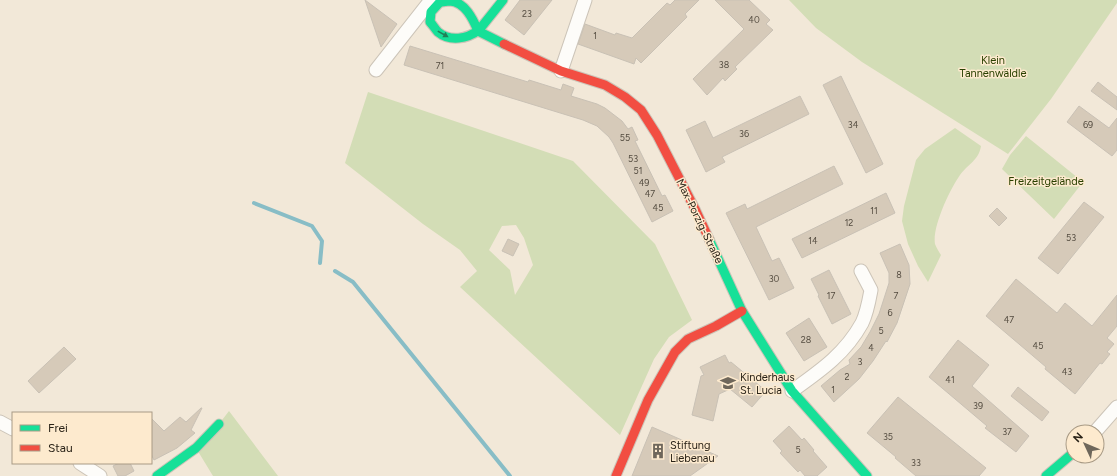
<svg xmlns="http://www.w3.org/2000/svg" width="1117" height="476" viewBox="0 0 1117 476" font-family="Figtree,sans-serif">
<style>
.green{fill:#d3ddb6;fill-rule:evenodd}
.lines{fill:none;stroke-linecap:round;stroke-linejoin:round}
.stream{stroke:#88bdc6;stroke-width:4}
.building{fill:#d6cab9;stroke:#c9c1b5}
.street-casing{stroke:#ccc4b8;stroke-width:15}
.fast-casing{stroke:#ccc4b8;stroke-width:11}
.jam-casing{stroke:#ccc4b8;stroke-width:11}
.street{stroke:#fdfcf9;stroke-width:13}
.fast{stroke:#16e098;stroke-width:9}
.jam{stroke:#f24e42;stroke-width:9}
.oneway{fill:#208158}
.labels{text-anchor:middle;stroke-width:3;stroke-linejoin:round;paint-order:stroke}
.number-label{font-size:9px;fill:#544c40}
.park-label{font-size:11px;fill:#2a4000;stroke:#fdeace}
.street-label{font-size:11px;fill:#292217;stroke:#fdeace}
.poi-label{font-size:11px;fill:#292217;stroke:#fdeace;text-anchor:start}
</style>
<rect width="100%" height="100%" fill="#f2e8d8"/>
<!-- green -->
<path class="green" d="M 789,0 L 1117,0 L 1117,3 L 1051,99 L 1008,154 L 862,62 L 816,28 Z
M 368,92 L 573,161 L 655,244 L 692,320 L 669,337 L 654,359 L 620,435 L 460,287 L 477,271 L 460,250 L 423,224 L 345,163 ZM 516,225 L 524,238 L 533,265 L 515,295 L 510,270 L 489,250 L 502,226 Z
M 955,128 L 981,146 C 979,160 968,164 960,175 C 950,189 932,227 935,244 C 936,247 939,252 941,255 L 928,282 L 918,266 L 908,244 L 902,221 L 904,206 L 916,160 L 925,149 Z
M 1026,136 L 1083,182 L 1054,219 L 1002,169 L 1010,155 Z
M 229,411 L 278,476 L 213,476 L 196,448 L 219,424 Z"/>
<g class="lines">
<!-- stream -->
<path class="stream" d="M 254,203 L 312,226 L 322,241 L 320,263
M 335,271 L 353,282 L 510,476"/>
</g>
<!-- building -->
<path class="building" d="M 365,0 L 397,24 L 381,47 Z
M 520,0 L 552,0 L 524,35 L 505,20 Z
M 675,0 L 699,0 L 685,14 L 687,17 L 641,63 L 636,58 L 634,64 L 578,44 L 585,24 L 615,35 L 616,33 L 632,38 L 667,3 L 670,5 Z
M 715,0 L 749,0 L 770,20 L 766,24 L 773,30 L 735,67 L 737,69 L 725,81 L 723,78 L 707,95 L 693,79 L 744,29 Z
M 410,46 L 528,82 L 529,80 L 561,90 L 563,84 L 574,88 L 571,96 L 597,104 L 605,108 L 622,121 L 628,129 L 632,127 L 638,140 L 635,141 L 662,196 L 665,195 L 673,211 L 652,222 L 613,143 L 609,137 L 597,126 L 583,120 L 404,65 Z
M 841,76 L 883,164 L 866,173 L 823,85 Z
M 1098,82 L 1117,97 L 1117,110 L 1091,91 Z
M 800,96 L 809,114 L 722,157 L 725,162 L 706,172 L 686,130 L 705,121 L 713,138 Z
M 1079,106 L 1109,128 L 1117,118 L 1117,150 L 1112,156 L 1067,122 Z
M 834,166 L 843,184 L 756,227 L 772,261 L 779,258 L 794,288 L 769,300 L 726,213 L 745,204 L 747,209 Z
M 886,193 L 895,213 L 802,258 L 792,239 Z
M 1084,202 L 1104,217 L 1058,274 L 1038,258 Z
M 997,208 L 1007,218 L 999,226 L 989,216 Z
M 508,239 L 519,244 L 513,256 L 502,251 Z
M 900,244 L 909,265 L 910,284 L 897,323 L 887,342 L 886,341 L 873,361 L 859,379 L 834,402 L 821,386 L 840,370 L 850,364 L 849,360 L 861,347 L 870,332 L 879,314 L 889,283 L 889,273 L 880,253 Z
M 829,270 L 851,314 L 832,324 L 818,296 L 819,295 L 811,279 Z
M 1016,279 L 1057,313 L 1065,303 L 1092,326 L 1117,295 L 1117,326 L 1107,338 L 1114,344 L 1107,352 L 1110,354 L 1102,364 L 1100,363 L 1075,394 L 1045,369 L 1046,367 L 986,316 Z
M 809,318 L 827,347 L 804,361 L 786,333 Z
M 958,340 L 989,365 L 972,386 L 1029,436 L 1016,452 L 985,428 L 987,426 L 929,377 Z
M 64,347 L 76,359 L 39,393 L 28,381 Z
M 725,355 L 729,363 L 731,362 L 766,391 L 752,407 L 730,389 L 719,394 L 713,421 L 692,415 L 701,376 L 704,375 L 700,367 Z
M 1018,387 L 1049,412 L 1042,421 L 1011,396 Z
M 898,397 L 986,468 L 979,476 L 916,476 L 895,458 L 896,457 L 867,433 Z
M 201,408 L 202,408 L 191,430 L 195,433 L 177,448 L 154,460 L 151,454 L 151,418 L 164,431 L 180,417 L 186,422 Z
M 789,426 L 802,440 L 804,438 L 814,450 L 813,451 L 827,467 L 817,476 L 805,476 L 800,470 L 798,472 L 780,453 L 782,451 L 773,441 Z
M 652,427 L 675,437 L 718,456 L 690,476 L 632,476 Z
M 119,463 L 130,463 L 134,471 L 125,476 L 118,476 L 113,466 Z"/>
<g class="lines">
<defs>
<path id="street" d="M 376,70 L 431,0
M 561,71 L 585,0
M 792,391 C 820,371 845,354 862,323 C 867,313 869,301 871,290 L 861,271
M 0,422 L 13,429
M 1095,432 L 1117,407
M 80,463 L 100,476"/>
<path id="fast" d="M 503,0 L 479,30 C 467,39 450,42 438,32 C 435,29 433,25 430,22 L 431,12 L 440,2 C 443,2 447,1 450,1 C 465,2 473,19 478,31 L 504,44
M 709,239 L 742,311 L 792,391 L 867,476
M 157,476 L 196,448 L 219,424
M 1046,476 L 1073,453"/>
<path id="jam" d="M 504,44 L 561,71 L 605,85 L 625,97 L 641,110 L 657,135 L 695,209 L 709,239
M 616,476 L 648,400 L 675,352 L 688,339 L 716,326 L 742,311"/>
</defs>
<!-- street casing -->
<use href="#street" class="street-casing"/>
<!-- fast casing -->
<use href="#fast" class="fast-casing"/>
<!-- jam casing -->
<use href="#jam" class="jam-casing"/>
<!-- street -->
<use href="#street" class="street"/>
<!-- fast -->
<use href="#fast" class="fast"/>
<!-- jam -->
<use href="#jam" class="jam"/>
</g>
<!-- one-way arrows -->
<defs><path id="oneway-solid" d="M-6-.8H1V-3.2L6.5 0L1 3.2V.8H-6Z"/></defs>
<use class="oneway" href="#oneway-solid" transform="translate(443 34) rotate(29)"/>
<!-- icons -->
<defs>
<symbol id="school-bare" viewBox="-9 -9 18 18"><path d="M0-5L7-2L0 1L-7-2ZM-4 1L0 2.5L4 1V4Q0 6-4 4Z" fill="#6f675b" stroke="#fdeace" stroke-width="2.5" paint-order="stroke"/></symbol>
<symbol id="building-bare" viewBox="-9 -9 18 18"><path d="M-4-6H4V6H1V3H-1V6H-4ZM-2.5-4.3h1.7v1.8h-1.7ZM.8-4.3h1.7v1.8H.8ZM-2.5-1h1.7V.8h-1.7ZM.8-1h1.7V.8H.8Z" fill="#6f675b" stroke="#fdeace" stroke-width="2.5" paint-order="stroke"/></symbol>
</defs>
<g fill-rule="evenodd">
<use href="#school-bare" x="717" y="372" width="22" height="22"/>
<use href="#building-bare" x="647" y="440" width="22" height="22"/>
</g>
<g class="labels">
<!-- number labels -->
<g class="number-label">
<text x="527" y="17">23</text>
<text x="754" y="23">40</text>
<text x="595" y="39">1</text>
<text x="724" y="68">38</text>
<text x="440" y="69">71</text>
<text x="853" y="128">34</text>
<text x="1088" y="128">69</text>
<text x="744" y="137">36</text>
<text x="625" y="141">55</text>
<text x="633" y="162">53</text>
<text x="638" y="174">51</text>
<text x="644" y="186">49</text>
<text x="650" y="197">47</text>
<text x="658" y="211">45</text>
<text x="874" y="214">11</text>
<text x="849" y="226">12</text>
<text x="1071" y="241">53</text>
<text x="813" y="244">14</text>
<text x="899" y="278">8</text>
<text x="774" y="282">30</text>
<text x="831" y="299">17</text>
<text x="896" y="299">7</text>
<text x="890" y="316">6</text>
<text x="1009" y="323">47</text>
<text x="881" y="334">5</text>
<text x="806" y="343">28</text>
<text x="1038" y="349">45</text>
<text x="871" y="351">4</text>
<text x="860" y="365">3</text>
<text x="1067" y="375">43</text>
<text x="847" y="380">2</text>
<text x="950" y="383">41</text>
<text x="833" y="393">1</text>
<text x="978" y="409">39</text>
<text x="1007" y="435">37</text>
<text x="888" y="440">35</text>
<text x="798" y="453">5</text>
<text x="916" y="466">33</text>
</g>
<!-- park labels -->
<g class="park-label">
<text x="993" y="64">Klein<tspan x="993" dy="13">Tannenwäldle</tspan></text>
<text x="1046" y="185">Freizeitgelände</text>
</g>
<!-- street labels -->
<g class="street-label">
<text transform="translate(700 221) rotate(64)" y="4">Max-Porzig-Straße</text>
</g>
<!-- poi labels -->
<g class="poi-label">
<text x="740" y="381">Kinderhaus<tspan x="740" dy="13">St. Lucia</tspan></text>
<text x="670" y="449">Stiftung<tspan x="670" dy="13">Liebenau</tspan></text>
</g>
</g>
<!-- legend -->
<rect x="12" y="412" width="140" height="52" fill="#fdeace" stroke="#a89a85"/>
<rect x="20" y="425" width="20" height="6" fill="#16e098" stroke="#a89a85"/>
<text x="48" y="432" font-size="12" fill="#292217">Frei</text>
<rect x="20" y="445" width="20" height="6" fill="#f24e42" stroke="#a89a85"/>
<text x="48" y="452" font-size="12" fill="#292217">Stau</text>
<!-- north arrow -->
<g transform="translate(1085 444) rotate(314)"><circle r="19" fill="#fdeace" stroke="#a89a85"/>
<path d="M0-3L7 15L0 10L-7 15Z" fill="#6f675b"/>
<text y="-6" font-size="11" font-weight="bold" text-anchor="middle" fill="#292217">N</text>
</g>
</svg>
